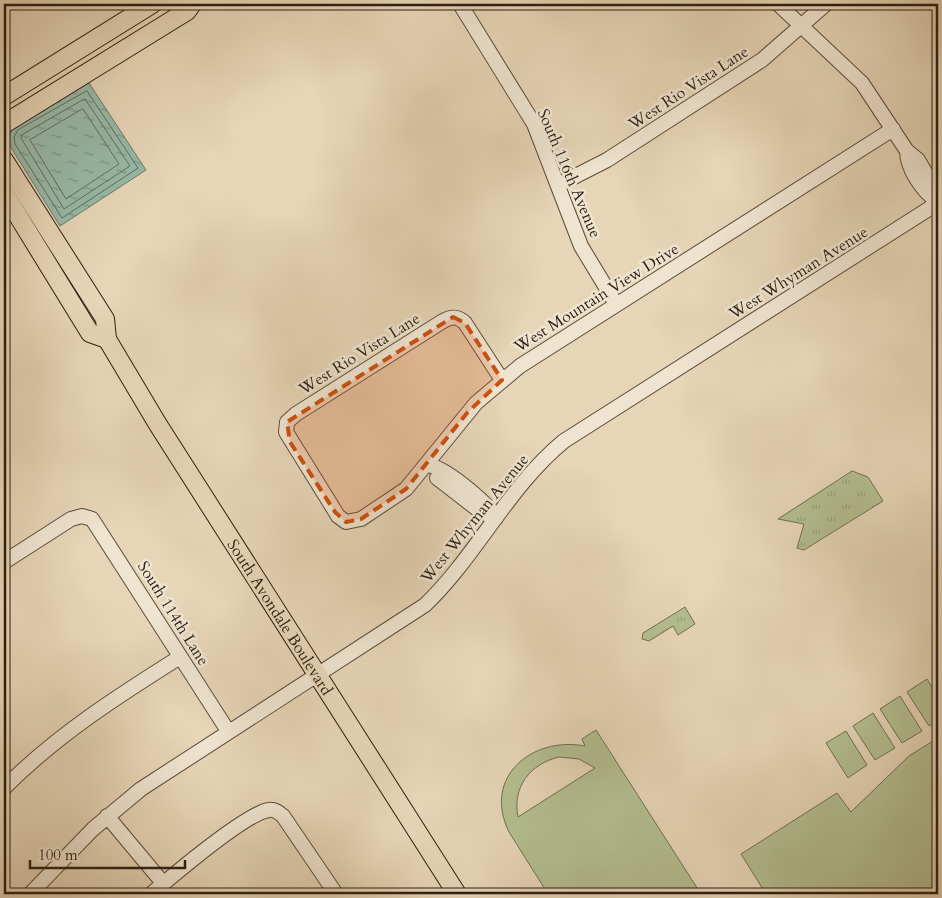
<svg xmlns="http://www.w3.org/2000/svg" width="942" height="898" viewBox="0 0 942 898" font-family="Cardo,serif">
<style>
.grass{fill:url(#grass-tufts);stroke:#706e51}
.pitch{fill:#b3be90;stroke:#706e51;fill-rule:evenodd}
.water{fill:url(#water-ripples);stroke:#6c7b6c}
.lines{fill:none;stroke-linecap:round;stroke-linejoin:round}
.shore{stroke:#626c5d;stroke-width:1}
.minor-casing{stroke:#5a4c3b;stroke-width:16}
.major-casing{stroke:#2c1e12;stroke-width:20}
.minor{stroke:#efe4d0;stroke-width:14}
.major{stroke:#e6d5b7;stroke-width:18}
.marked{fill:#cc500d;fill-opacity:0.2;stroke:#cc500d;stroke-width:4;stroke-dasharray:10 6;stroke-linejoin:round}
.labels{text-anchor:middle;stroke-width:5;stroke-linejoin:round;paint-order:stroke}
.street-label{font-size:16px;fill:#2c1e12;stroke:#efe4d0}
</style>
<defs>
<pattern id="grass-tufts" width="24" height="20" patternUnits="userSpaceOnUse" patternTransform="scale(1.25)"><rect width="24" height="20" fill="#b3be90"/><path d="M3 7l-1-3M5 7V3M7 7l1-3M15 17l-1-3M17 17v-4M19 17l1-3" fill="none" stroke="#9aa37b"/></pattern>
<pattern id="water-ripples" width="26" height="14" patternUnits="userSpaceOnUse" patternTransform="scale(1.25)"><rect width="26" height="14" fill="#97b9a8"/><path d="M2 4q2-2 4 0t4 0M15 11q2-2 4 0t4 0" fill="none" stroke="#7b9687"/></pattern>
</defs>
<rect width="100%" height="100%" fill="#e6d5b7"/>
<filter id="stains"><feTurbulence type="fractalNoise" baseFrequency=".004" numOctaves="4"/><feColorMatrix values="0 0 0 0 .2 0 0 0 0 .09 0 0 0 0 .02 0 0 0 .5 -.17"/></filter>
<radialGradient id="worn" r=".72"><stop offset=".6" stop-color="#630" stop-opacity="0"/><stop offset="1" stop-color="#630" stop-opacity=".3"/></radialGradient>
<!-- grass -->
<path class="grass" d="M 852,471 L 868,477 L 883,501 L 804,550 L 797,548 L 804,524 L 778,519 Z
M 685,607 L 695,624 L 678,635 L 673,626 L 649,641 L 642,639 L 643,633 Z"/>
<!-- pitch -->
<path class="pitch" d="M 927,679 L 938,697 L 938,720 L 929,726 L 907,692 Z
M 900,696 L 922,731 L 902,743 L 880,709 Z
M 873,713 L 895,748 L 875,760 L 853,726 Z
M 596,730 L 701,894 L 548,894 L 509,832 C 482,777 532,736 585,746 L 582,739 ZM 559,757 L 579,759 L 595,768 L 518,817 C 512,787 530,764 559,757 Z
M 846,731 L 867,765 L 848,778 L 826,743 Z
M 938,738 L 938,894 L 766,894 L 741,854 L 837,793 L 851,812 L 909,756 Z"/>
<!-- water -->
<path class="water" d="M 89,83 L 146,170 L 60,226 L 10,146 L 9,137 L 13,127 Z"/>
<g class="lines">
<!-- shore -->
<path class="shore" d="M 87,91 L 138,168 L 62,218 L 15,144 L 14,137 L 18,130 Z
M 85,99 L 130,166 L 64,209 L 21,138 L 22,135 Z
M 83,109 L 119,164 L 66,199 L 30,140 Z"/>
<defs>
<path id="minor" d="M 460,4 L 534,124 L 581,246 L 616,304
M 778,4 L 862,83 L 907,151 L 918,160 L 938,194
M 907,151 C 907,169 923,192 938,202
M 558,185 L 607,160 L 762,60 L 826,4
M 502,380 L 465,323 C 458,316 452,316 443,321 L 296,414 L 287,422 L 286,432 L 338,516 L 346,522 L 361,519 L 406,489 L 476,403 L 520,366 L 893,129
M 427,465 C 444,466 488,503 496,518
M 437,478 L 481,512 L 496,518
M 4,562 L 71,519 L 82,516 L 92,519 L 228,731
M 4,788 C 57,735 118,696 180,657
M 107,816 L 163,883
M 30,894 L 93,829 L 141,789 L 425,605 C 477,555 508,487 564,441 L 938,203
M 151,894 C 171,877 246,813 269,810 C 275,809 279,813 283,816 L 336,894"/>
<g id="major">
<path d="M 4,96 L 152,4"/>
<path d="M 4,124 L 187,11 L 192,4"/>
<path id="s1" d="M 4,160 L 105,319 L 107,339 L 157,423 L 457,894"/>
<path d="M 4,193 L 90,333 L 107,339"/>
</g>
</defs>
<!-- minor casing -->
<use href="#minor" class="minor-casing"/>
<!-- major casing -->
<use href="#major" class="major-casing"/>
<!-- minor -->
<use href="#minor" class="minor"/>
<!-- major -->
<use href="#major" class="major"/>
</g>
<!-- marked area -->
<path class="marked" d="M 453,317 L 465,323 L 502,380 L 467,413 L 406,489 L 361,519 L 346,522 L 335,512 L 290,442 L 287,422 Z"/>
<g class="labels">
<!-- street labels -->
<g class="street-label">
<text transform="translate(688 87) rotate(-33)" y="6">West Rio Vista Lane</text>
<text transform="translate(570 173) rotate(67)" y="6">South 116th Avenue</text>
<text transform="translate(798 272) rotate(-32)" y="6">West Whyman Avenue</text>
<text transform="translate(596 297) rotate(-32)" y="6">West Mountain View Drive</text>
<text transform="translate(359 353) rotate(-32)" y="6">West Rio Vista Lane</text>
<text transform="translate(474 518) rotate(-51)" y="6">West Whyman Avenue</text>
<text transform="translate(174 613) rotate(58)" y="6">South 114th Lane</text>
<text dy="6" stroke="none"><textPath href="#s1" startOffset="536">South Avondale Boulevard</textPath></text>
</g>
</g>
<!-- margin -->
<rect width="942" height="898" fill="none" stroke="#e6d5b7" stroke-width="20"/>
<rect x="5" y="5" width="932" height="888" fill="none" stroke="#2c1e12" stroke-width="2.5"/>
<rect x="10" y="10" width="922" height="878" fill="none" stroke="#2c1e12"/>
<!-- scale -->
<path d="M30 860v8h155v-8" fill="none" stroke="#2c1e12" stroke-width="2.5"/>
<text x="38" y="860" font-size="15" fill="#2c1e12" stroke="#efe4d0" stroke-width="4" paint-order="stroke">100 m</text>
<rect width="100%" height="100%" filter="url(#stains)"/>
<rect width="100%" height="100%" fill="url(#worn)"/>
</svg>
